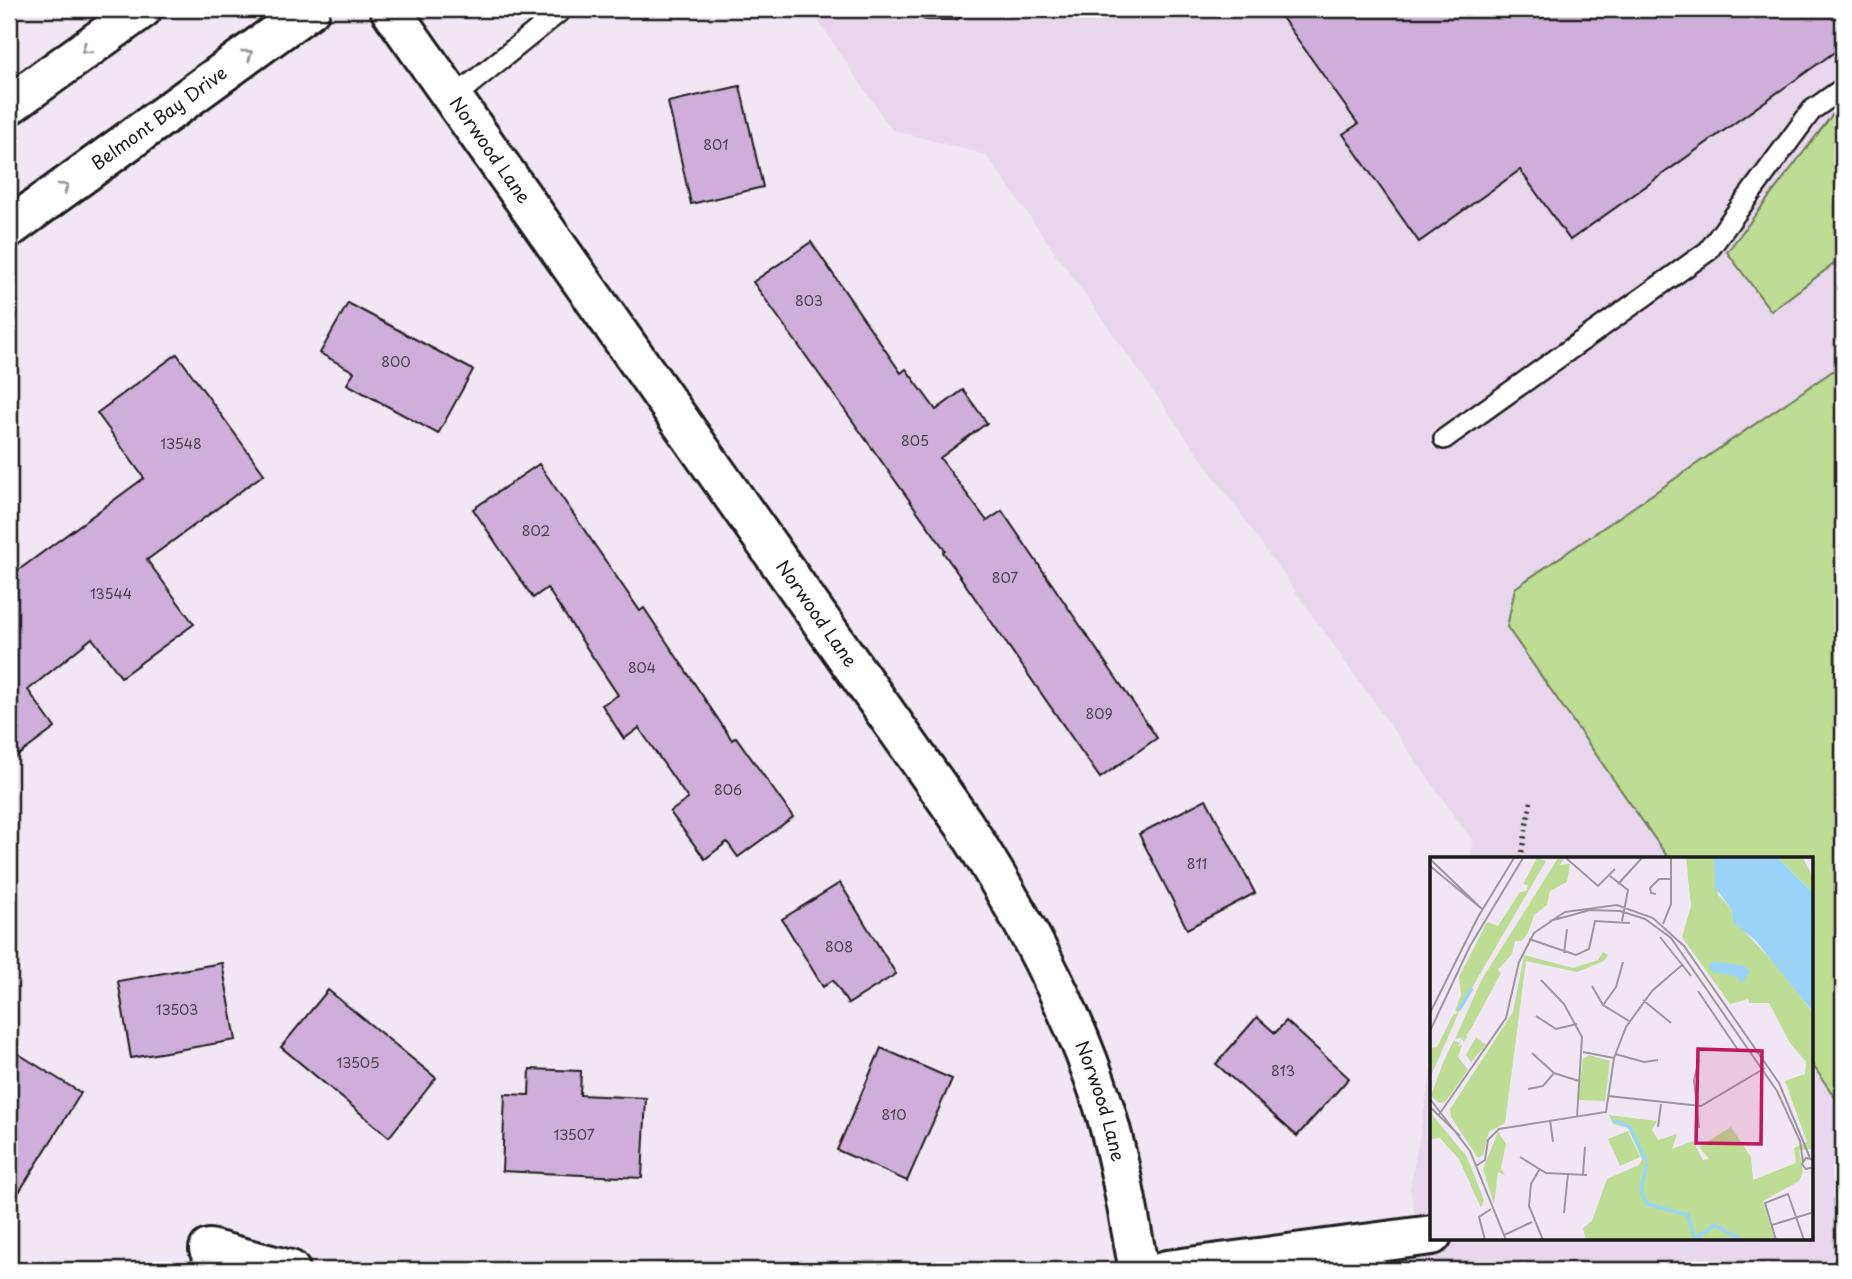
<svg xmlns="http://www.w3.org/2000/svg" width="1852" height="1279" viewBox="0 0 1852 1279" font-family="'Playpen Sans',sans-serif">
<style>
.built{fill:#e7d6ec}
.green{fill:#bddc94;stroke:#6c7c58;stroke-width:2}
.building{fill:#cfafda;stroke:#1c1c1c;stroke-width:2}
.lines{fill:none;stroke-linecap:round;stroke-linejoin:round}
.lane-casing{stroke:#1c1c1c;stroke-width:24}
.street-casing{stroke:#1c1c1c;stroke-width:44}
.secondary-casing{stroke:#1c1c1c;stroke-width:44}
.path{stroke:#1c1c1c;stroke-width:4.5;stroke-dasharray:2 5;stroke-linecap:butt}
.lane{stroke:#fff;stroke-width:19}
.street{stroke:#fff;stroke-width:38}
.secondary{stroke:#fff;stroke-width:38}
.oneway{stroke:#999}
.labels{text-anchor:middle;stroke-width:6;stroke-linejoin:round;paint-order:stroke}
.number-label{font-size:14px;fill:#49414c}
.street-label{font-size:18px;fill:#1c1c1c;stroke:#fff}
.inset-river{fill:none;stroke:#99d3f9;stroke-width:3.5}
.inset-road{fill:none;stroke:#9c969e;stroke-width:2}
.view{fill:#c2185b;fill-opacity:0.15;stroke:#c2185b;stroke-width:3.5}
.inset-edge{fill:none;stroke:#1c1c1c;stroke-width:3.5}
</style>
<rect width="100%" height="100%" fill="#f1e7f4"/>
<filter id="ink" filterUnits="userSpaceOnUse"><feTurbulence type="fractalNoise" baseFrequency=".0143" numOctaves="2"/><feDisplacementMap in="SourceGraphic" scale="14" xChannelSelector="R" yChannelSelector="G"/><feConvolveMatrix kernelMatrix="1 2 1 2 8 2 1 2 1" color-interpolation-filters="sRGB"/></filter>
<g filter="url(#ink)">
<!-- built -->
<path class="built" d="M 810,9 L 1843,9 L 1843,1270 L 1425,1270 L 1410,1188 L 1432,1067 L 1432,1239 L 1812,1239 L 1812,859 L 1470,859 L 1473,842 L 986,155 L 892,130 Z"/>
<!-- green -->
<path class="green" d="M 1839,106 L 1843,112 L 1843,257 L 1771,311 L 1727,252 Z
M 1843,364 L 1843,1109 L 1812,1064 L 1812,859 L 1669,859 L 1507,627 L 1515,588 Z"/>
<!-- building -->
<path class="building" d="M 1276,9 L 1843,9 L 1843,46 L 1570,240 L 1520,170 L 1419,242 L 1343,134 L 1358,124 Z
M 740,86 L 763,187 L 691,204 L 668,102 Z
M 811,242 L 901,373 L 906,369 L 936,410 L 963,390 L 987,423 L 940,458 L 987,521 L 1002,511 L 1157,738 L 1100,778 L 943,552 L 945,550 L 753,282 Z
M 348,303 L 473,370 L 438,434 L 347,384 L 354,372 L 320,353 Z
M 177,354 L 264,474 L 147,560 L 194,624 L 121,677 L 92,638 L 28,690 L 55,728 L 9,762 L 9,577 L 144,478 L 97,413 Z
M 539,464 L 640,611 L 644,608 L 732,740 L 736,737 L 793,817 L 738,857 L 727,842 L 705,859 L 670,812 L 688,799 L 639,728 L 624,739 L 602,705 L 618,695 L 547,588 L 533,598 L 473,509 Z
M 1206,799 L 1255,893 L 1187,929 L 1139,834 Z
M 840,883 L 896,974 L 848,1004 L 833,980 L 823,987 L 782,919 Z
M 222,963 L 236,1040 L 131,1058 L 118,981 Z
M 328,990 L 436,1078 L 389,1137 L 281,1047 Z
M 1257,1017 L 1275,1033 L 1286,1021 L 1349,1078 L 1297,1136 L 1216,1064 Z
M 9,1048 L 81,1093 L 9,1208 Z
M 881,1048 L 952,1079 L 907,1181 L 837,1150 Z
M 530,1069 L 581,1071 L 580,1095 L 646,1098 L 642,1178 L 502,1171 L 505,1094 L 529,1095 Z"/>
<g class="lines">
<defs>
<path id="lane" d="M 928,9 L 953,9
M 453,98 L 563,9
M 1444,439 L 1708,251 L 1812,110 L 1843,88"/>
<g id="street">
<path id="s1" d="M 390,9 L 964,824 C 1020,912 1071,1004 1103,1104 C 1120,1158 1128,1215 1139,1270"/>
<path d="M 209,1249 L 290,1270"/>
<path d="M 1167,1270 L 1432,1235"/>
</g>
<g id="secondary">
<path d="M 9,105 L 142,9"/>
<path id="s2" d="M 9,228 L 310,9"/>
</g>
</defs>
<!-- lane casing -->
<use href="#lane" class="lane-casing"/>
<!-- street casing -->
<use href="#street" class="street-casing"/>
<!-- secondary casing -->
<use href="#secondary" class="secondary-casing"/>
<!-- path -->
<path class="path" d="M 1521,859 L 1531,801"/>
<!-- lane -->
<use href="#lane" class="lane"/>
<!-- street -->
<use href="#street" class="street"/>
<!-- secondary -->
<use href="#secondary" class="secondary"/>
</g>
<!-- one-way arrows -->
<defs><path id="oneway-chevron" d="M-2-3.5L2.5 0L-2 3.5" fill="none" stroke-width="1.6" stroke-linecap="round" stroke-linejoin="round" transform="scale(1.75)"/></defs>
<g class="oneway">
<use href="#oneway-chevron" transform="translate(86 49) rotate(144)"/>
<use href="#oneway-chevron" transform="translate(248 54) rotate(-36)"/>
<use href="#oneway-chevron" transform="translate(64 187) rotate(-36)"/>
</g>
</g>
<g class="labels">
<!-- number labels -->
<g class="number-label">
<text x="716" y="150">801</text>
<text x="809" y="306">803</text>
<text x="396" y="367">800</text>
<text x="915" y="446">805</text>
<text x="181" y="449">13548</text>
<text x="536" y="536">802</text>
<text x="1005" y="583">807</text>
<text x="111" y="599">13544</text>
<text x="642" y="673">804</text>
<text x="1099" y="719">809</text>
<text x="728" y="795">806</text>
<text x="1197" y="869">811</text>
<text x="839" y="952">808</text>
<text x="177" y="1015">13503</text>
<text x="358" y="1068">13505</text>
<text x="1283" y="1076">813</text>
<text x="894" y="1120">810</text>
<text x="574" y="1140">13507</text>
</g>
<!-- street labels -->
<g class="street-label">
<text dy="6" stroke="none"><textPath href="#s2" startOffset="186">Belmont Bay Drive</textPath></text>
<text dy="6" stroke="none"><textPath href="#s1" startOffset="173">Norwood Lane</textPath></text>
<text dy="6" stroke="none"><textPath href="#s1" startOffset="740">Norwood Lane</textPath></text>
<text dy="6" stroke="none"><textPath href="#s1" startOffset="1307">Norwood Lane</textPath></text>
</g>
</g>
<!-- overview -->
<g transform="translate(1430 857)">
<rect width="383" height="383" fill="#f1e7f4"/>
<path d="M 107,1 L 116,4 L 33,146 L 0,221 L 0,191 L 7,190 L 23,158 L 29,155 L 25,154 L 31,138 L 29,120 L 57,65 L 68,69 L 90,35 L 96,34 L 98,28 L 93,27 ZM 128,1 L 134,1 L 130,8 L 140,7 L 137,25 L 120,34 L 117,48 L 104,58 L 98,76 L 92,84 L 85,84 L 82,97 L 68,113 L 71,116 L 42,170 L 35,180 L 25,182 L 52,122 ZM 256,1 L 284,1 L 288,38 L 301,51 L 303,62 L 348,110 L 383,156 L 383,292 L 369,293 L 373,315 L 369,324 L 333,344 L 345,383 L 156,383 L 153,371 L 162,364 L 177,322 L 209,308 L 212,302 L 198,271 L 183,267 L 179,258 L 227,264 L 222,273 L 228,283 L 247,277 L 242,292 L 263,284 L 273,303 L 279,302 L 269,290 L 301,270 L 321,300 L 323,323 L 366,306 L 364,291 L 377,285 L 355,224 L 375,217 L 376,205 L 360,186 L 339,146 L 319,146 L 318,142 L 300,147 L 252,80 L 261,49 ZM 348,1 L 373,1 L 383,20 L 383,36 ZM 173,95 L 178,98 L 174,104 L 147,115 L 96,104 L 75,266 L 59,275 L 53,298 L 48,301 L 21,260 L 20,252 L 83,155 L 94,98 L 143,111 L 168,103 ZM 38,178 L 34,185 L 32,182 L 28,189 L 32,188 L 28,200 L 38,213 L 15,245 L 9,246 L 1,239 L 14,203 L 24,183 L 29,186 L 32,181 ZM 46,180 L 56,188 L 41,205 L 36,198 ZM 159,198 L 180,204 L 175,244 L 148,243 L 153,202 ZM 0,255 L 37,300 L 54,343 L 51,351 L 29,302 L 10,281 L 0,282 ZM 198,274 L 210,300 L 190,309 L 178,282 ZM 68,275 L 76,287 L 71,311 L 75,318 L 68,315 L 64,347 L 53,312 Z" fill="#bddc94"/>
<path d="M 284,1 L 348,1 L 383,36 L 383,155 L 325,83 L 304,66 L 301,51 L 285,31 ZM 283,104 L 314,109 L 320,114 L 312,126 L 305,119 L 283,115 L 279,108 Z" fill="#99d3f9"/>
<path class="inset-river" d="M 29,153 L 42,131M 183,263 L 200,270 L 216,304M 217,306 L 211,333 L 217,347 L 258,358 L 265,383M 266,381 L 285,368 L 311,383"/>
<path class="inset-road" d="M 136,1 L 168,29 L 185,12M 0,2 L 53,53M 0,9 L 52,52M 180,19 L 198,33 L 192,64M 188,27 L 212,1M 226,37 L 221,36 L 220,31 L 229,22 L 241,22M 120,64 L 160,53 L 190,54 L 215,62 L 241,81 L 347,234 L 370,284 L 373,305M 233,67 L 241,47 L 241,1M 230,80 L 261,119M 99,82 L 146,98 L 159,92 L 165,64 L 200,66M 134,96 L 137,72M 111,123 L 134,147 L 152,180 L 147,260M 162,129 L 173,148 L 199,164M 268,134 L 308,193M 213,143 L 241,166M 173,148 L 186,130 L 193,105M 0,156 L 48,60 L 84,1M 106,159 L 126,172 L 147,167M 0,174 L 40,89 L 93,1M 153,195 L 184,201M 102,196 L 124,216 L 149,224M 185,197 L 214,205 L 228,203M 269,203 L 264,223 L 269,271M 98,232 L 113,229 L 124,216M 178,239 L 271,249 L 335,211M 0,242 L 40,294 L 76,383M 0,250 L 30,279M 8,259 L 76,161 L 89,105 L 104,76 L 135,55 L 187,48 L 223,61 L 254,89 L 349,226 L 380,301M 120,263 L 123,285M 228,270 L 231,247M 90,300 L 116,316 L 157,318M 384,303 L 376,301 L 372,307 L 376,312 L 384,310M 46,309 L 55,303 L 58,283 L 69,272 L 176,255 L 184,201 L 196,170 L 222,134 L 252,108M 109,313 L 101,327 L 99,349 L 113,383M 153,317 L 155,290M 134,356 L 138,317M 342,368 L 384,355M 74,378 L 102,365M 55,383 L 49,360 L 61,352M 346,383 L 335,346 L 358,337 L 374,383"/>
<path class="view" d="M 268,192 L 332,194 L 331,287 L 266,286 Z"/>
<rect width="383" height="383" class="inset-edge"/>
</g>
<!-- margin -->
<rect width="1852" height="1279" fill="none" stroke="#fff" stroke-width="35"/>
<rect x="18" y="18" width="1817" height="1244" fill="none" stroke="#1c1c1c" stroke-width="2.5" filter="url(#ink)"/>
</svg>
